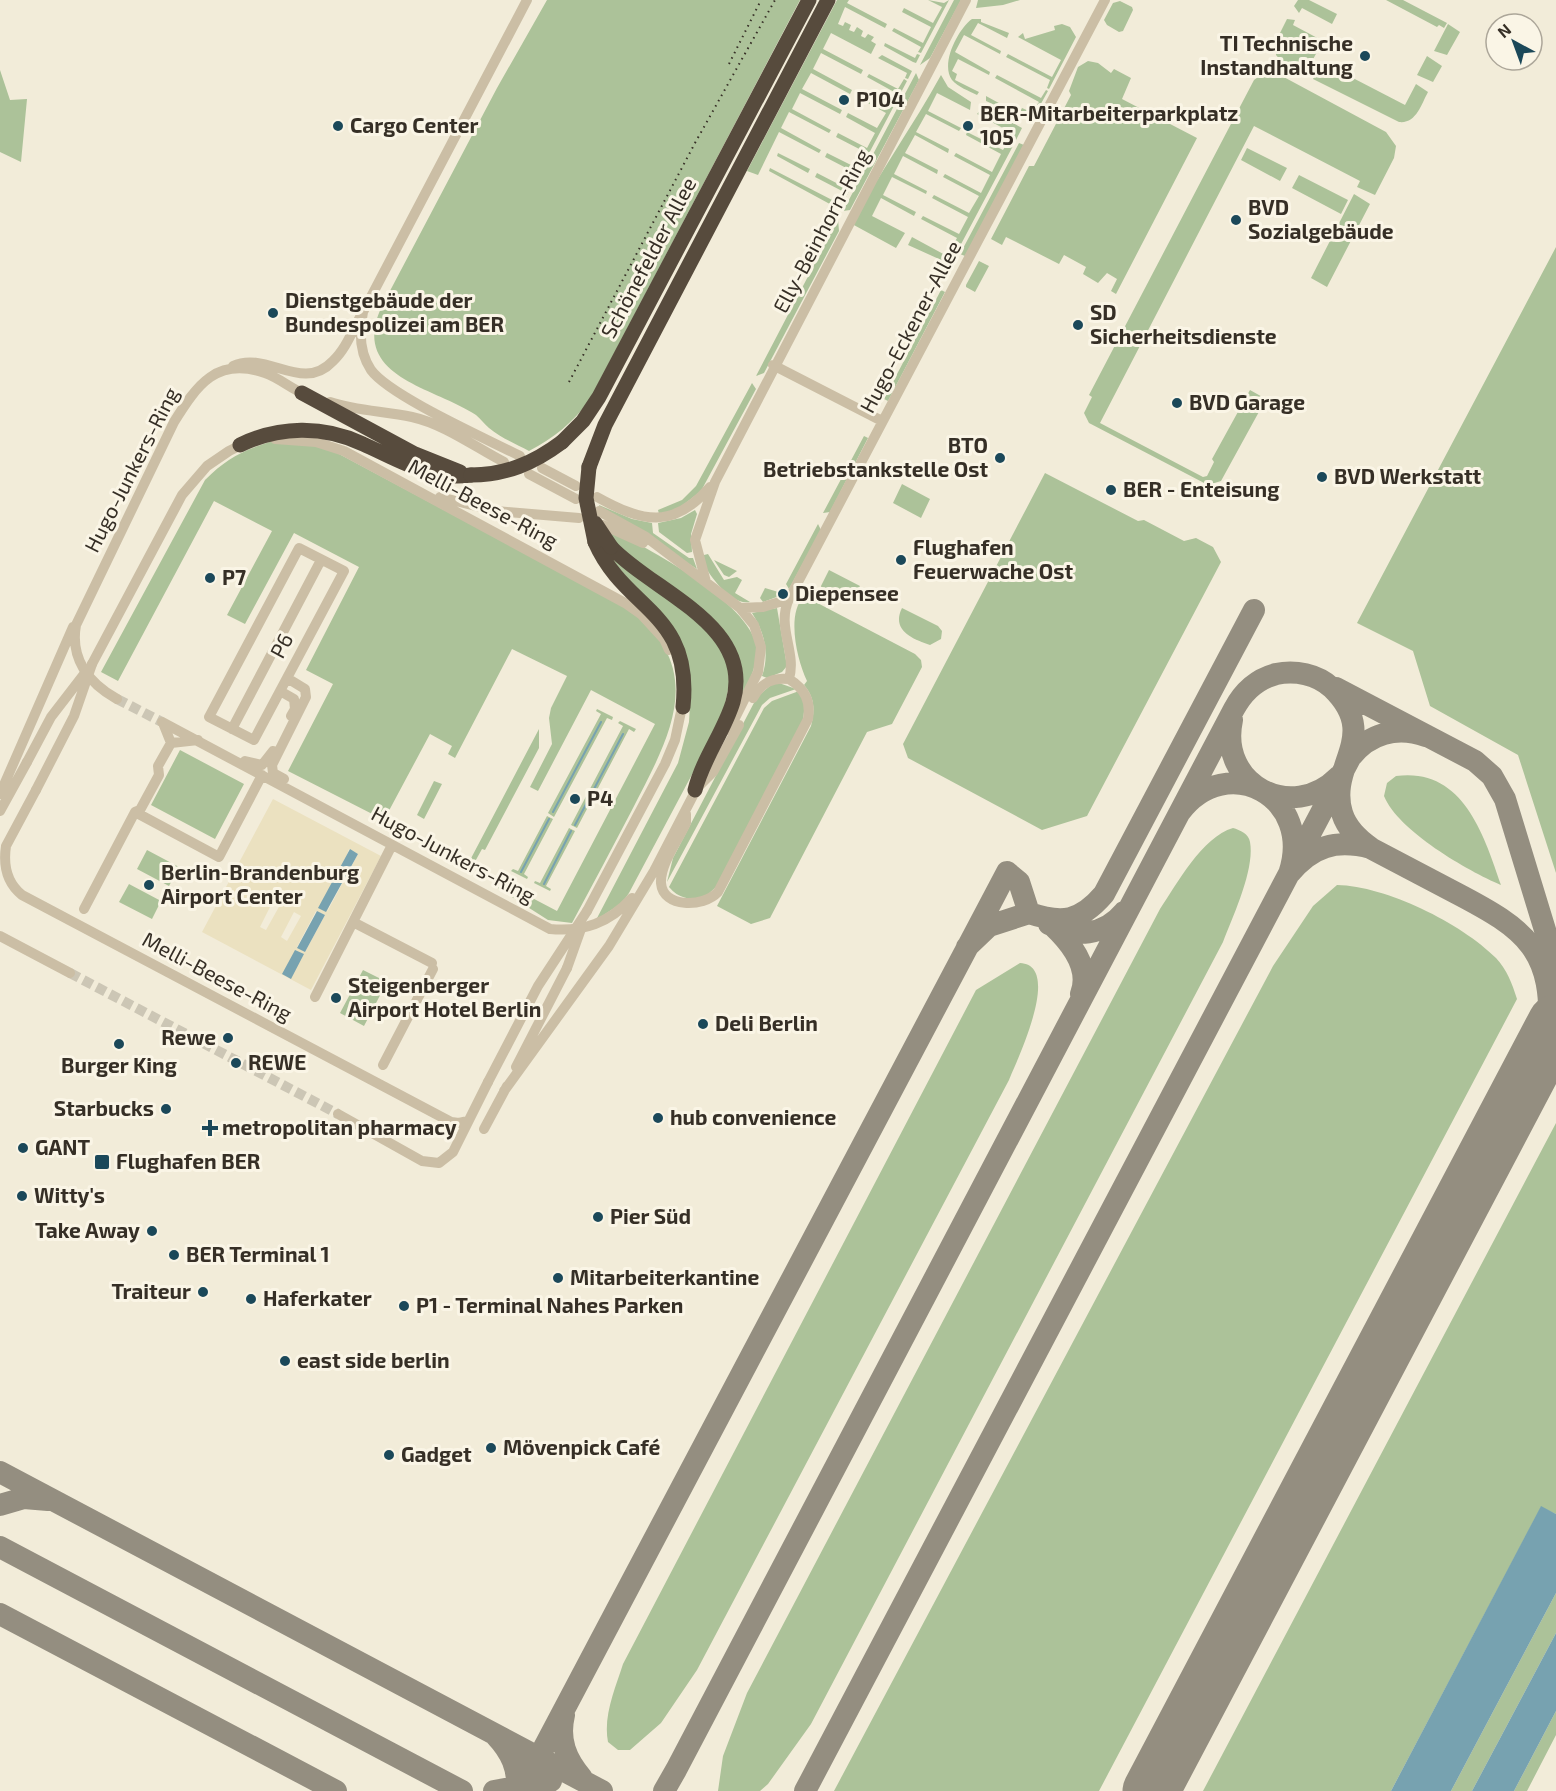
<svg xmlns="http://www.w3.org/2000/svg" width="1556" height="1791" viewBox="0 0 1556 1791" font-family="'Exo 2',sans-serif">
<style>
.green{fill:#acc299}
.plaza{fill:#ebe1c0;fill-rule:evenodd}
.water{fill:#77a2b0}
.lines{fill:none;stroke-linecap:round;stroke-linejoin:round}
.stream{stroke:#77a2b0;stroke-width:2}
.taxiway{stroke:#948e80;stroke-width:22}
.runway{stroke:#948e80;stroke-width:57}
.minor-tunnel{stroke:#ccc6b5;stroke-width:10;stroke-dasharray:10 5;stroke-linecap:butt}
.minor{stroke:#cbbea5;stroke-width:10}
.highway{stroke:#574b3d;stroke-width:15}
.rail{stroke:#362f26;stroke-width:2;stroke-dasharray:1.5 4.5;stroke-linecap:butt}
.minor-bridge{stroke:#cbbea5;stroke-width:10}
.highway-bridge{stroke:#574b3d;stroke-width:15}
.poi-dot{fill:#1b4859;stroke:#faf5e6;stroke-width:2}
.labels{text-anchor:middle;stroke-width:6;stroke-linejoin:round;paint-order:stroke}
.poi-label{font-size:21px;font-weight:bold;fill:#362f26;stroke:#faf5e6;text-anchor:start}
.street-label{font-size:21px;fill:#362f26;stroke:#faf5e6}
</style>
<rect width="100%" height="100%" fill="#f2ecd9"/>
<!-- green -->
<path class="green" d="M 547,0 L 800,0 L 589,401 C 572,423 554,438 529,451 C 516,444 501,438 489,428 C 484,424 481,419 476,415 C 434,387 348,377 382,306 L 497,88 Z
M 837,0 L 849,0 L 847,3 L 887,24 L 885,28 L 845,7 L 838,24 L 843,26 L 845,22 L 851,25 L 849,30 L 854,32 L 857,27 L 863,31 L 861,36 L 865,38 L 868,34 L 874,37 L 871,41 L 876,44 L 871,54 L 831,33 L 823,49 L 863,70 L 861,74 L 821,53 L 813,69 L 852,90 L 850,94 L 811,73 L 802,89 L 842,110 L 840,114 L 800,93 L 792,109 L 831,130 L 829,133 L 789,112 L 781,128 L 821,150 L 819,153 L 779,132 L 758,175 L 747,171 Z
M 928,0 L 944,3 L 949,0 L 921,53 L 918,52 L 921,47 L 892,31 L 894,28 L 923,43 L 931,27 L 902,12 L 904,8 L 933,23 L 942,7 Z
M 954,0 L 961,0 L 930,58 L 920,65 Z
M 978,0 L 1020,0 L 1003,5 L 976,8 Z
M 1298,0 L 1309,0 L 1337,14 L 1332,24 L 1302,8 L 1299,13 L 1294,6 Z
M 1386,0 L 1403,0 L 1447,23 L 1444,28 L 1439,25 L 1437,27 Z
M 1120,1 L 1132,7 L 1133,10 L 1123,31 L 1119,32 L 1107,25 L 1104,20 L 1113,3 Z
M 972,19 L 981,19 L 981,22 L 1009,33 L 1007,38 L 978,23 L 971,35 L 1001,51 L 1000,54 L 964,35 L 955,52 L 990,72 L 989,75 L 958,59 L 952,71 L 957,74 L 955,80 L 979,92 L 977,95 C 969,91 958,87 952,80 C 940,64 958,29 972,19 Z
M 1287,19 L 1295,20 L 1293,25 L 1323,41 L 1305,74 L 1282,62 L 1276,55 L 1276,41 Z
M 1062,24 L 1070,27 L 1076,37 L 1049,89 L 1047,88 L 1050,80 L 1006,57 L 1008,54 L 1052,77 L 1061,60 L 1018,37 L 1023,33 L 1025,39 L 1055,30 L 1054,26 Z
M 1448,24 L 1460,32 L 1447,55 L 1434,51 Z
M 885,43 L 915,58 L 917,54 L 920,55 L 916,63 L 913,62 L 884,46 Z
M 882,55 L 912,71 L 908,79 L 905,78 L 907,73 L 878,58 Z
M 1427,56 L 1442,66 L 1433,82 L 1417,75 Z
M 1088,61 L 1098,63 L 1111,73 L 1114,69 L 1131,78 L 1122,99 L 1197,138 L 1116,294 L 1111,291 L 1117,279 L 1107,273 L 1098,283 L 1083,274 L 1086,267 L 1064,255 L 1059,264 L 1006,237 L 1002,245 L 991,239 L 1029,166 L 1034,166 L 1071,95 L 1069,91 L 1078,67 Z
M 1322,62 L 1405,105 L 1416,84 L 1428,92 C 1421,105 1416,124 1399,122 L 1313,79 Z
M 0,70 L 10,100 L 27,99 L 21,162 L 0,152 Z
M 1265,72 L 1280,75 L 1386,132 L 1396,146 L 1394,158 L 1375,195 L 1357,187 L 1360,181 L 1254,126 L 1100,423 L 1203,477 L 1207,476 L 1214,462 L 1212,459 L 1250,390 L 1266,399 L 1221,481 L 1208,485 L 1089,423 L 1084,413 L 1092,397 L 1089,395 L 1254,80 Z
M 916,73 L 919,80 L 850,210 L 843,211 Z
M 869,74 L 898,89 L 904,79 L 907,81 L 845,199 L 842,197 L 844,192 L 815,177 L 817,173 L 846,188 L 854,172 L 825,157 L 827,153 L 857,168 L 865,152 L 836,137 L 838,133 L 867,148 L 875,133 L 846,117 L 848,113 L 877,128 L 886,113 L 857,97 L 859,93 L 888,108 L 896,93 L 867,77 Z
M 941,75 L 948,87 L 971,102 L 970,110 L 937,93 L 928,111 L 961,128 L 959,131 L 926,114 L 916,132 L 949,149 L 948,153 L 915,135 L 905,153 L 938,170 L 937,174 L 903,156 L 894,174 L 927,191 L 926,194 L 892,177 L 883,195 L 916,212 L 914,216 L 881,198 L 872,216 L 905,233 L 896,248 L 852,224 C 879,173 913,126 941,75 Z
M 997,75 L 1041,98 L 1046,90 L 1048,91 L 1038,109 L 1024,118 L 986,101 L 986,96 L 1019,114 L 1022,108 L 1031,112 L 1039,102 L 995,78 Z
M 983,107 L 1022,128 L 1015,142 L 1009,139 L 1012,133 L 977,114 Z
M 967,132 L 1003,150 L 1008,142 L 1014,144 L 959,248 L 953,245 L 957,238 L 921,219 L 923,216 L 959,234 L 968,217 L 932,198 L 934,195 L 969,213 L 979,196 L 943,177 L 945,174 L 981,193 L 990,175 L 954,156 L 956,153 L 992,172 L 1001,154 L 966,135 Z
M 1019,143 L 1024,145 L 965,256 L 960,254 Z
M 1247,148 L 1287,168 L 1280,181 L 1241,160 Z
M 778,153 L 810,169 L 808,173 L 777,156 Z
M 770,168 L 838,203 L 841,198 L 844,200 L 839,209 L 769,171 Z
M 1299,175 L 1348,200 L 1341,214 L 1292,188 Z
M 1354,194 L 1370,204 L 1327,287 L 1311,278 Z
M 838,219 L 839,231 L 764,373 L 756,376 Z
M 912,237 L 947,256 L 952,246 L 958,250 L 950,264 L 908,245 Z
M 1556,247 L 1556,873 L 1518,755 L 1430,706 L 1413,651 L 1357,623 Z
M 979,261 L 989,266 L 975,292 L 966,287 L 966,285 Z
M 941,290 L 945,292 L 888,401 L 884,399 Z
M 752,383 L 756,389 L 701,491 L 678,509 L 659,514 L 658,510 L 682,500 L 696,486 Z
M 864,436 L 868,438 L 830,512 L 823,513 Z
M 270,442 L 305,442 L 326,447 L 624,606 C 711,667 670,736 632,810 C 612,848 592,886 572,923 L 548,920 L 498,888 L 491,880 L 492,877 L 557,911 L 655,724 L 591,690 L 538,791 L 530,787 L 552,744 L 549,718 L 551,708 L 567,676 L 512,649 L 455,758 L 448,754 L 452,746 L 430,734 L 384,820 L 288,771 L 333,684 L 306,670 L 359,567 L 294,533 L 245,624 L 227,615 L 272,531 L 214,501 L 118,681 L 101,672 L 205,480 C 226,459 241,451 270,442 Z
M 1045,473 L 1138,521 L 1144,520 L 1184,541 L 1196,538 L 1213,547 L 1221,562 L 1087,816 L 1042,830 L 908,758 L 903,744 Z
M 902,484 L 930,499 L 921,518 L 893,503 Z
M 599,505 L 632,519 L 652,523 L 653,533 L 689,558 L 693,558 L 697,569 L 600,508 Z
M 695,510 L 697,514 L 691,534 L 692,552 L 687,553 L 659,532 L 658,523 L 681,518 Z
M 818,524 L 821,530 L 789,589 L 786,584 Z
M 610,530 C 646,546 749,603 756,645 C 759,665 748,684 739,702 L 739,664 L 613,540 Z
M 708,554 L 724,580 L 737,577 L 742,580 L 735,593 L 750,602 C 730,606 706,572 700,556 Z
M 610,557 L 697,619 L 719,641 L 731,676 L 722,718 L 629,893 L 622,903 L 596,920 L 678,763 L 689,722 L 690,705 L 690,685 L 632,584 Z
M 714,560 L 737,571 L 729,577 L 724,575 Z
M 829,570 L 860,586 L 850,600 L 841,600 L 822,590 L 821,586 Z
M 765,588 L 785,594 L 763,602 L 760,598 Z
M 804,596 L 915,654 L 921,660 L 922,667 L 892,724 L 867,732 L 770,918 L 751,924 L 717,906 L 811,726 C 815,710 815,698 804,685 L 807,681 C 797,660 786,614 804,596 Z
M 777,608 L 787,666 L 782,672 L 767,678 L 762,676 C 770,654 764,631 752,613 Z
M 902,608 L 938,626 L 942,631 L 941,639 L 930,645 C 912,639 891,630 902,608 Z
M 779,683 L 796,689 L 770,698 L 762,705 L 667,882 L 673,858 L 757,697 L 771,685 Z
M 799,691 L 805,704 L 803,720 L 717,886 L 703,899 C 689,899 679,899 669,887 L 764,708 L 772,701 Z
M 597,709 L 613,717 L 612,720 L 607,718 L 554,817 L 548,813 L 601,714 L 596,711 Z
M 620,721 L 636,729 L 634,732 L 629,729 L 577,828 L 571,825 L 623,726 L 618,723 Z
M 539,729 L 539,748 L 485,850 L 482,849 L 472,867 L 468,864 Z
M 180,750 L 244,784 L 215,839 L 151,805 Z
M 1396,776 C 1463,767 1484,835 1501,885 C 1468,871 1398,831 1384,796 L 1387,783 Z
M 434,781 L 442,784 L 424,819 L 417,815 Z
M 547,816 L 553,819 L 524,874 L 528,877 L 527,879 L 511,871 L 513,869 L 518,871 Z
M 569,828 L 575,831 L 546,886 L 551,889 L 550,891 L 534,883 L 535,881 L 540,883 Z
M 1233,828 C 1240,830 1249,834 1250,842 C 1255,869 1233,916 1223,942 L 811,1724 L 768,1784 L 760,1791 L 718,1791 L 723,1756 L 747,1693 L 1160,909 C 1177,884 1202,837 1233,828 Z
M 147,850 L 179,867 L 169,886 L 137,869 Z
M 129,884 L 161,901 L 152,919 L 119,902 Z
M 1337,885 C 1386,886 1461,923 1496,958 C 1507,970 1512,983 1517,999 L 1099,1791 L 834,1791 L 1273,966 L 1313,906 Z
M 1020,963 C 1063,965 1017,1060 1009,1080 L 697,1670 L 661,1723 L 630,1750 L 618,1750 L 608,1742 C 603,1716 615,1689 623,1664 L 976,990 Z
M 363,970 L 387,982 L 364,1026 L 340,1013 Z
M 1556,1123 L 1556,1514 L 1541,1507 L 1391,1791 L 1203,1791 Z
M 1556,1593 L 1556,1633 L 1472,1791 L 1451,1791 Z
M 1556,1711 L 1556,1735 L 1527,1791 L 1514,1791 Z"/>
<!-- plaza -->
<path class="plaza" d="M 273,799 L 381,856 L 311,990 L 202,932 ZM 349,849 L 358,854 L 327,912 ZM 273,901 L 280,905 L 266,930 L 260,927 ZM 316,911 L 325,915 L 305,952 L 297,947 ZM 294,912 L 301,916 L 287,941 L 281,937 Z"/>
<!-- water -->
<path class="water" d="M 350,849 L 358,854 L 326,912 L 318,908 Z
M 317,911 L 325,915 L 305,952 L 297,948 Z
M 295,950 L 304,954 L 291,979 L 282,974 Z
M 1541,1506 L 1556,1514 L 1556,1593 L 1451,1791 L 1391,1791 Z
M 1556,1633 L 1556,1711 L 1514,1791 L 1472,1791 Z"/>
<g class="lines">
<!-- stream -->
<path class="stream" d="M 553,812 L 601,722
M 575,825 L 623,734
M 521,872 L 549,819
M 544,884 L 571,831"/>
<!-- taxiway -->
<path class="taxiway" d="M 1336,688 L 1475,761 L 1492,776 L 1505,799 L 1556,966
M 1232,720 C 1218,785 1292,823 1338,777
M 1359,842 C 1391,859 1424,876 1456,893 C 1525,929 1556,950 1548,1038
M 1029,913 C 1062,924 1080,922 1104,894 L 1254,610
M 1049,924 C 1075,938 1104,936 1124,912
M 1053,926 C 1071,943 1091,968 1081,994
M 0,1472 L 602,1791
M 0,1505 L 24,1498 L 48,1500
M 0,1547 L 462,1791
M 0,1614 L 336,1791
M 564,1715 C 558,1740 566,1759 582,1778
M 496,1736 C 511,1752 519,1769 517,1791
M 494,1791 L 551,1781
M 521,1791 L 614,1615 L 976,931 L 1007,872 L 1019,882 L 1029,913 L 989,926 L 967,947
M 664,1791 L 676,1770 L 1234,709 C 1243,692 1257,679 1276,674 C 1295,670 1317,674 1332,688 C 1382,737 1327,764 1342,813 C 1347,829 1358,839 1371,848 C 1336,839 1312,846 1289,874 C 1315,797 1227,750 1180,812
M 805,1791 L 1350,758 C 1369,733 1397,726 1426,736"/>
<!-- runway -->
<path class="runway" d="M 1151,1791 L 1556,1023"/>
<!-- minor-tunnel -->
<path class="minor-tunnel" d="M 117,699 L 162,722
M 70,973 L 338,1114"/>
<!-- minor -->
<path class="minor" d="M 773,365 L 882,421
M 233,366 C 267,350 302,394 333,361 C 345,350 352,332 360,317
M 330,402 C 357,411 385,411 412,417 C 444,424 475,447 504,462
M 275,439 L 316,442 L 344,451 L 625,603 L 642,615 L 664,639 L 669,650
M 520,456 C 487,439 390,396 371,370 C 359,352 359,332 363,312 L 527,0
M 542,468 L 576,486
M 529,474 L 576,499
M 440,497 L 496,511 L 579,518
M 597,497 C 642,522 673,530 710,487
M 599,511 L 646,537 L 740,608 L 754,625 L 761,647 L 758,672 L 729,730
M 603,525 L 643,543
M 299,548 L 344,571 L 254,740 L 209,717 Z
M 706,582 L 695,540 L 715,482 L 966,0
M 740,608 L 763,607 L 789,599
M 92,664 L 182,495 L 207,466 L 229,451 L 245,443
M 789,679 C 797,652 776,627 789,599 L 1105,0
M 280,691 L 294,699 L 295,709 L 291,716
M 117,699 C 88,683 70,658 76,625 L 174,422 C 197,385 217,356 265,373 C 280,378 292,390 307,395
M 162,722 L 550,929 C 584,932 609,923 632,898
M 232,729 L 321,560
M 171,743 L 198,740
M 245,761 L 262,765 L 273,751
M 284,779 L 273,773 L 272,765 L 306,697 L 305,689 L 287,678
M 696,789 L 713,772 L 739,725
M 36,790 L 6,846 C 3,866 7,883 22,895 L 451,1122 L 459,1123 L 468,1121
M 0,794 L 73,627
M 0,811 L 27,762
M 135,812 L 219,857 L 262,775
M 686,814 L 686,823 C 679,839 660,864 661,883 C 663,908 703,908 718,892 L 808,719 C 811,701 805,689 789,679 C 772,677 761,683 753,698
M 84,909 L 135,812 L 140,810 L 159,775 L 158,766 L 171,743 L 163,723
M 587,911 L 665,764 L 675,740 L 683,702
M 353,922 L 432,963
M 0,936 L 70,973
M 315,997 L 392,845
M 383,1065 L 433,969
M 516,1067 L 567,968
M 504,1091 L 609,946 L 654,871 L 698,786
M 338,1114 L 422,1161 L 439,1163 L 453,1152 L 488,1082
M 484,1129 L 507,1086"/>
<!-- highway -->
<path class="highway" d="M 302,393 L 415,454 L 460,472
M 562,442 L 583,421 L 599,397 L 809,0
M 240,445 C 279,426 323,425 363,444 C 399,460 431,481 471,475
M 589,467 L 605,425 L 828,0
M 595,542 C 625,611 693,611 683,707
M 611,547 C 653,592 755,625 733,702 C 724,732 703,758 695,790"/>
<!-- rail -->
<path class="rail" d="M 729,64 L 761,0
M 569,382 L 695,143 L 775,0"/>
<!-- minor-bridge -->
<path class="minor-bridge" d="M 27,762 L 51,717 L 88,669
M 36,790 L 74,716 L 92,664
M 567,968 L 582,926
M 488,1082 L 538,986 L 587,911"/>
<!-- highway-bridge -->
<path class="highway-bridge" d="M 589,467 L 586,498 L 595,542
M 471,475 C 506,475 534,463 562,442
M 595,523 L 611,547"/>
</g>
<!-- markers -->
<g class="poi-dot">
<circle cx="1365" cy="56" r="6"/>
<circle cx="844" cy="100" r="6"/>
<circle cx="338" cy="126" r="6"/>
<circle cx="968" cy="126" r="6"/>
<circle cx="1236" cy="220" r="6"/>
<circle cx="273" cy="313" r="6"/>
<circle cx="1078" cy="325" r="6"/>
<circle cx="1177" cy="403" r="6"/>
<circle cx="1000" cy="458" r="6"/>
<circle cx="1322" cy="477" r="6"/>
<circle cx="1111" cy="490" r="6"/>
<circle cx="901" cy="560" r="6"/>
<circle cx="210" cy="578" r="6"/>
<circle cx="783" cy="594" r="6"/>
<circle cx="575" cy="799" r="6"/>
<circle cx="149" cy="885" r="6"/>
<circle cx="336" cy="998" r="6"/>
<circle cx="703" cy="1024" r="6"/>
<circle cx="228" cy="1038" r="6"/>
<circle cx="119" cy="1044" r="6"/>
<circle cx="236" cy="1063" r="6"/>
<circle cx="166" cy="1109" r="6"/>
<circle cx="658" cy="1118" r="6"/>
<path d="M207 1119h6v6h6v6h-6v6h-6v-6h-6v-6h6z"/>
<circle cx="23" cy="1148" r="6"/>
<rect x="94" y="1154" width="16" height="16" rx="3"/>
<circle cx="22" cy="1196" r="6"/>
<circle cx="598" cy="1217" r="6"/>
<circle cx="152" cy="1231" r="6"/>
<circle cx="174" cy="1255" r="6"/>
<circle cx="558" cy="1278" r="6"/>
<circle cx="203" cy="1292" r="6"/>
<circle cx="251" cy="1299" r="6"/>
<circle cx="404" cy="1306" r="6"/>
<circle cx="285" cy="1361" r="6"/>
<circle cx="491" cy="1448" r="6"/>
<circle cx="389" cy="1455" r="6"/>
</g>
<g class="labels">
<!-- poi labels -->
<g class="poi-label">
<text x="1353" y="51" text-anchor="end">TI Technische<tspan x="1353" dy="24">Instandhaltung</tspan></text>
<text x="856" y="107">P104</text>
<text x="980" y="121">BER-Mitarbeiterparkplatz<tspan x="980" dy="24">105</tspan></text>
<text x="350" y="133">Cargo Center</text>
<text x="1248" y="215">BVD<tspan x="1248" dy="24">Sozialgebäude</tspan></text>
<text x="285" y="308">Dienstgebäude der<tspan x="285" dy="24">Bundespolizei am BER</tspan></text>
<text x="1090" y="320">SD<tspan x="1090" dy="24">Sicherheitsdienste</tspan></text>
<text x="1189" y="410">BVD Garage</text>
<text x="988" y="453" text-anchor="end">BTO<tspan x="988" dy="24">Betriebstankstelle Ost</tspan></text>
<text x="1334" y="484">BVD Werkstatt</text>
<text x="1123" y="497">BER - Enteisung</text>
<text x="913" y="555">Flughafen<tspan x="913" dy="24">Feuerwache Ost</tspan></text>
<text x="222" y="585">P7</text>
<text x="795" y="601">Diepensee</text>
<text x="587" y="806">P4</text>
<text x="161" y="880">Berlin-Brandenburg<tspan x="161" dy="24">Airport Center</tspan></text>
<text x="348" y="993">Steigenberger<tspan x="348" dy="24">Airport Hotel Berlin</tspan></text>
<text x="715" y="1031">Deli Berlin</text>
<text x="216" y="1045" text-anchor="end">Rewe</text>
<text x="248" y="1070">REWE</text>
<text x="119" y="1073" text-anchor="middle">Burger King</text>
<text x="154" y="1116" text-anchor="end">Starbucks</text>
<text x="670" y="1125">hub convenience</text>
<text x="222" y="1135">metropolitan pharmacy</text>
<text x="35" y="1155">GANT</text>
<text x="116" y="1169">Flughafen BER</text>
<text x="34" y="1203">Witty's</text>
<text x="610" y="1224">Pier Süd</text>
<text x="140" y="1238" text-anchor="end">Take Away</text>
<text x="186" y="1262">BER Terminal 1</text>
<text x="570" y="1285">Mitarbeiterkantine</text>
<text x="191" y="1299" text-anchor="end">Traiteur</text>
<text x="263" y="1306">Haferkater</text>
<text x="416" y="1313">P1 - Terminal Nahes Parken</text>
<text x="297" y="1368">east side berlin</text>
<text x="503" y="1455">Mövenpick Café</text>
<text x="401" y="1462">Gadget</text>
</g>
<!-- street labels -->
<g class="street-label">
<text transform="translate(822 231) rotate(-62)" y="7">Elly-Beinhorn-Ring</text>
<text transform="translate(649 258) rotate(-62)" y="7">Schönefelder Allee</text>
<text transform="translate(911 327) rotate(-62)" y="7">Hugo-Eckener-Allee</text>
<text transform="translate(132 470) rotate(-63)" y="7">Hugo-Junkers-Ring</text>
<text transform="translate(483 504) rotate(28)" y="7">Melli-Beese-Ring</text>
<text transform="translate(282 646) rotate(-62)" y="7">P6</text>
<text transform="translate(453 855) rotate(28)" y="7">Hugo-Junkers-Ring</text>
<text transform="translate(217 977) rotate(28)" y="7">Melli-Beese-Ring</text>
</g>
</g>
<!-- north arrow -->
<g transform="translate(1514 42) rotate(319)"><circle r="28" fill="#faf5e6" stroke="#aca699" stroke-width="1.5"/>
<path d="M0-4.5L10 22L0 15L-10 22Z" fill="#1b4859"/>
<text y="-9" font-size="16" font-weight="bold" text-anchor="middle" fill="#362f26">N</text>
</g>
</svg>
